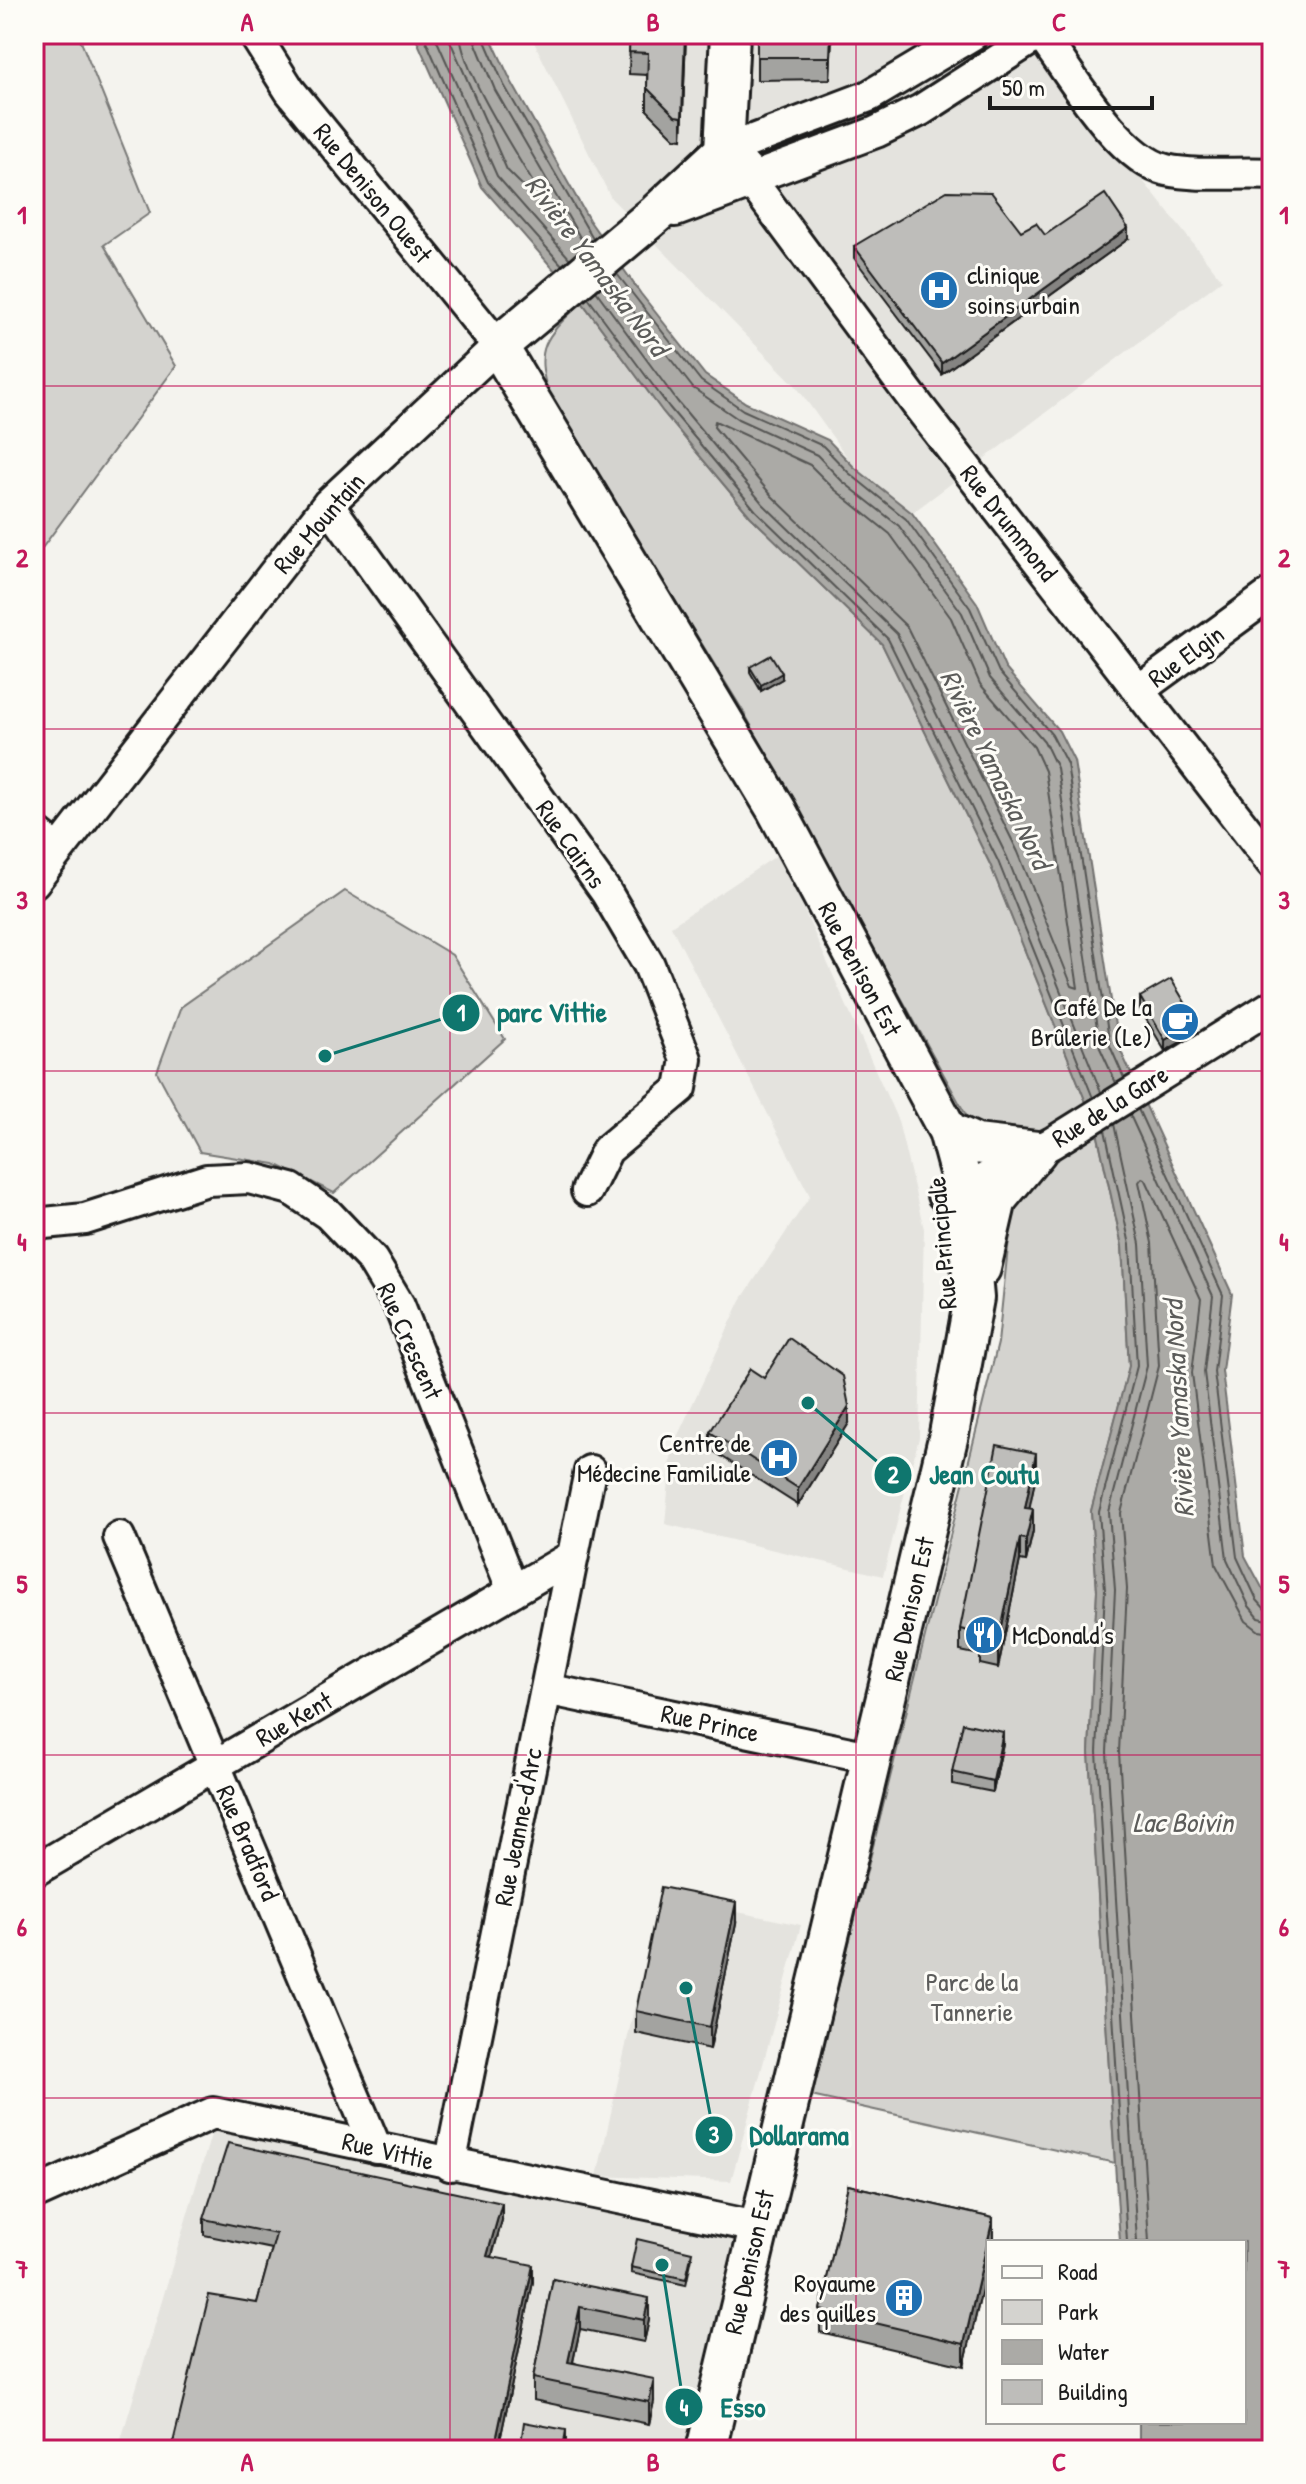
<svg xmlns="http://www.w3.org/2000/svg" width="1306" height="2484" viewBox="0 0 1306 2484" font-family="'Patrick Hand',sans-serif">
<style>
.built{fill:#e4e3de}
.green{fill:#d4d3cf;stroke:#787876;stroke-width:2}
.water{fill:#abaaa6;stroke:#72716f;stroke-width:2}
.lines{fill:none;stroke-linecap:round;stroke-linejoin:round}
.shore{stroke:#555553;stroke-width:2}
.minor-casing{stroke:#1c1c1c;stroke-width:36}
.major-casing{stroke:#1c1c1c;stroke-width:44}
.minor{stroke:#fdfcf7;stroke-width:30}
.major{stroke:#fdfcf7;stroke-width:38}
.wall{fill:#a3a3a0;stroke:#1c1c1c;stroke-width:2}
.shaded-wall{fill:#858482;stroke:#1c1c1c;stroke-width:2}
.building{fill:#bebdba;stroke:#1c1c1c;stroke-width:2}
.grid{fill:none;stroke:#c2185b;stroke-width:2;stroke-opacity:0.55}
.labels{text-anchor:middle;stroke-width:6;stroke-linejoin:round;paint-order:stroke}
.street-label{font-size:26px;fill:#1c1c1c;stroke:#fdfcf7}
.poi-label{font-size:26px;fill:#1c1c1c;stroke:#fdfcf7;text-anchor:end}
.park-label{font-size:26px;fill:#5c5c5b;stroke:#fdfcf7}
.water-label{font-size:28px;font-style:italic;fill:#5c5c5a;stroke:#fdfcf7}
.leader{fill:none;stroke:#0f766e;stroke-width:3}
.callout-dot{fill:#0f766e;stroke:#fdfcf7;stroke-width:3}
.mark-label{font-size:24px;text-anchor:middle;font-weight:bold;fill:#fff}
.callout-label{font-size:28px;text-anchor:middle;font-weight:bold;fill:#0f766e;stroke:#fdfcf7;stroke-width:6;stroke-linejoin:round;paint-order:stroke}
.neatline{fill:none;stroke:#c2185b;stroke-width:3}
.grid-label{font-size:26px;text-anchor:middle;font-weight:bold;fill:#c2185b}
</style>
<rect width="100%" height="100%" fill="#f4f3ee"/>
<filter id="ink" filterUnits="userSpaceOnUse"><feTurbulence type="fractalNoise" baseFrequency=".0125" numOctaves="2"/><feDisplacementMap in="SourceGraphic" scale="16" xChannelSelector="R" yChannelSelector="G"/><feConvolveMatrix kernelMatrix="1 2 1 2 8 2 1 2 1" color-interpolation-filters="sRGB"/></filter>
<g filter="url(#ink)">
<!-- built -->
<path class="built" d="M 530,34 L 1026,34 L 1222,280 L 912,513 L 854,467 L 796,386 L 611,198 Z
M 779,854 L 898,1121 L 924,1229 L 919,1438 L 883,1576 L 665,1524 L 672,1448 L 741,1300 L 810,1196 L 671,926 Z
M 659,1896 L 801,1925 L 731,2181 L 597,2176 Z
M 215,2121 L 749,2233 L 695,2450 L 118,2450 Z"/>
<!-- green -->
<path class="green" d="M 34,34 L 78,34 L 150,213 L 104,245 L 176,366 L 34,559 Z
M 582,302 L 663,412 L 750,516 L 882,644 L 990,864 L 1096,1127 L 1122,1246 L 1129,1367 L 1091,1511 L 1097,1590 L 1089,1752 L 1115,2163 L 811,2096 L 998,1343 L 1011,1219 L 1016,1203 L 1054,1163 L 1040,1142 L 972,1126 L 743,711 L 549,395 C 533,346 547,336 582,302 Z
M 345,891 L 452,955 L 505,1039 L 334,1193 L 275,1164 L 200,1152 L 157,1072 L 181,1007 Z"/>
<!-- water -->
<path class="water" d="M 414,34 L 489,34 L 511,81 L 589,220 L 641,294 L 705,375 L 746,403 L 828,440 L 854,467 L 912,513 L 977,603 L 1005,668 L 1059,731 L 1074,761 L 1118,1045 L 1232,1294 L 1222,1371 L 1245,1556 L 1272,1606 L 1272,2450 L 1139,2450 L 1139,2422 L 1244,2422 L 1244,2242 L 1120,2242 L 1089,1752 L 1097,1590 L 1091,1511 L 1129,1366 L 1122,1246 L 1096,1127 L 990,864 L 882,644 L 750,516 L 663,412 L 582,302 L 482,187 Z"/>
<g class="lines">
<!-- shore -->
<path class="shore" d="M 423,34 L 488,182 L 562,265
M 434,34 L 497,176 L 570,259
M 447,34 L 507,170 L 539,202 L 541,196 C 520,159 462,73 460,34
M 472,34 L 495,90 L 585,246
M 482,34 L 504,85 L 593,239
M 617,274 L 701,381 L 743,410 L 823,446 L 849,473 L 906,519 L 970,608 L 999,672 L 1052,735 L 1067,764 L 1110,1046 L 1124,1078
M 609,280 L 693,388 L 738,419 L 817,455 L 842,481 L 899,526 L 962,613 L 990,678 L 1044,741 L 1057,768 L 1100,1048 L 1116,1083
M 596,291 L 677,401 L 763,504 L 897,634 L 1007,857 L 1101,1092
M 588,298 L 669,407 L 756,511 L 888,639 L 998,861 L 1093,1098
M 715,421 L 810,465 L 834,489 L 890,534 L 951,618 L 980,684 L 1034,747 L 1045,771 L 1078,988 L 1072,986 L 1018,852 L 907,627 L 772,496 L 714,427 Z
M 1138,1109 L 1223,1295 L 1214,1372 L 1237,1557 L 1257,1600 L 1265,1609 L 1272,1610
M 1130,1115 L 1213,1296 L 1204,1372 L 1227,1559 L 1249,1606 L 1259,1618 L 1272,1621
M 1114,1124 L 1140,1244 L 1147,1366 L 1109,1512 L 1115,1590 L 1107,1752 L 1137,2242
M 1105,1130 L 1130,1245 L 1137,1366 L 1099,1512 L 1105,1590 L 1097,1752 L 1127,2242
M 1149,2242 L 1119,1752 L 1127,1589 L 1121,1513 L 1159,1366 L 1152,1243 L 1139,1182 L 1142,1178 L 1146,1180 L 1201,1299 L 1192,1373 L 1216,1565 L 1246,1621 L 1259,1631 L 1272,1633"/>
<defs>
<path id="minor" d="M 1039,34 L 921,110 L 876,132 L 750,179 L 919,407 L 1272,863
M 1041,34 C 1069,72 1119,159 1166,170 C 1199,177 1238,172 1272,174
M 724,151 L 869,96 L 973,34
M 328,504 L 606,892 L 649,965 L 686,1059 L 681,1088 L 607,1150 L 587,1191
M 1139,690 L 1272,593
M 34,831 L 58,850
M 34,882 L 328,504 L 498,346 L 290,91 L 254,34
M 943,1195 L 964,1190 L 1052,1143 L 1272,1006
M 34,1224 L 85,1219 L 207,1180 L 249,1178 L 291,1189 L 328,1214 L 372,1260 L 399,1305 L 513,1591
M 119,1537 L 376,2148
M 546,1689 L 874,1758
M 34,1871 L 573,1556
M 450,2165 L 590,1471
M 34,2194 L 213,2113 L 757,2227"/>
<path id="major" d="M 675,207 L 750,179 L 724,151 L 730,34
M 948,1131 L 976,1144 L 1037,1151
M 981,1268 L 997,1199 L 1037,1151
M 706,2450 L 949,1434 L 974,1298 L 964,1190 L 948,1131 L 776,809 L 498,346 L 657,213 L 724,151"/>
</defs>
<!-- minor casing -->
<use href="#minor" class="minor-casing"/>
<!-- major casing -->
<use href="#major" class="major-casing"/>
<!-- minor -->
<use href="#minor" class="minor"/>
<!-- major -->
<use href="#major" class="major"/>
</g>
<!-- wall -->
<path class="wall" d="M 621,34 L 686,34 L 682,139 L 675,138 L 647,110 L 647,75 L 629,74 L 630,38 L 621,38 Z
M 757,34 L 832,34 L 830,79 L 757,80 Z
M 1021,231 L 1045,235 L 1128,239 L 942,374 L 854,258 L 854,246 Z
M 750,667 L 782,679 L 761,691 L 750,672 Z
M 1140,997 L 1196,1033 L 1165,1051 L 1140,1009 Z
M 764,1378 L 849,1423 L 798,1505 L 710,1449 L 710,1432 Z
M 1036,1475 L 1029,1508 L 1033,1531 L 1026,1561 L 1020,1560 L 998,1668 L 980,1664 L 980,1655 L 960,1651 L 960,1629 Z
M 1003,1743 L 993,1792 L 952,1784 L 952,1772 Z
M 736,1924 L 710,2049 L 636,2033 L 636,2011 Z
M 848,2185 L 993,2218 L 993,2242 L 988,2242 L 988,2264 L 964,2366 L 820,2332 L 820,2310 Z
M 204,2219 L 502,2220 L 492,2257 L 533,2282 L 498,2450 L 173,2450 L 173,2443 L 257,2303 L 272,2249 L 204,2235 Z
M 692,2257 L 686,2285 L 631,2273 L 631,2267 Z
M 553,2279 L 649,2320 L 644,2342 L 580,2329 L 573,2362 L 654,2401 L 649,2424 L 533,2400 L 533,2378 Z"/>
<!-- shaded-wall -->
<path class="shaded-wall" d="M 685,34 L 686,34 L 682,139 L 682,117 Z
M 831,34 L 832,34 L 830,79 L 830,57 Z
M 1128,228 L 1128,239 L 942,374 L 942,363 Z
M 782,673 L 782,679 L 761,691 L 761,685 Z
M 1196,1021 L 1196,1033 L 1165,1051 L 1165,1040 Z
M 849,1406 L 849,1423 L 798,1505 L 798,1488 Z
M 1036,1453 L 1036,1475 L 1025,1530 L 1025,1508 Z
M 1033,1509 L 1033,1531 L 1026,1561 L 1026,1539 Z
M 1020,1538 L 1020,1560 L 998,1668 L 998,1645 Z
M 1003,1732 L 1003,1743 L 993,1792 L 993,1781 Z
M 736,1902 L 736,1924 L 710,2049 L 710,2027 Z
M 502,2203 L 502,2220 L 487,2273 L 487,2256 Z
M 993,2218 L 993,2242 L 988,2242 L 988,2264 L 964,2366 L 964,2344 Z
M 533,2265 L 533,2282 L 498,2450 L 494,2450 Z
M 649,2298 L 649,2320 L 644,2342 L 644,2320 Z
M 580,2307 L 580,2329 L 568,2384 L 568,2362 Z
M 654,2379 L 654,2401 L 649,2424 L 649,2402 Z
M 566,2430 L 566,2450 L 563,2450 Z"/>
<!-- building -->
<path class="building" d="M 630,34 L 685,34 L 682,117 L 675,116 L 647,88 L 648,53 L 629,52 Z
M 757,34 L 831,34 L 830,57 L 757,57 Z
M 947,191 L 991,192 L 1021,231 L 1036,223 L 1045,235 L 1105,194 L 1128,228 L 942,363 L 854,246 Z
M 771,655 L 782,673 L 761,685 L 750,667 Z
M 1171,979 L 1196,1021 L 1165,1040 L 1140,997 Z
M 789,1338 L 843,1376 L 849,1406 L 798,1488 L 710,1432 L 750,1369 L 764,1378 Z
M 997,1445 L 1036,1453 L 1025,1508 L 1033,1509 L 1026,1539 L 1020,1538 L 998,1645 L 980,1642 L 982,1634 L 960,1629 Z
M 963,1723 L 1003,1732 L 993,1781 L 952,1772 Z
M 661,1887 L 736,1902 L 710,2027 L 636,2011 Z
M 228,2143 L 502,2203 L 487,2256 L 533,2265 L 494,2450 L 207,2450 L 173,2443 L 209,2295 L 257,2303 L 276,2234 L 204,2219 Z
M 848,2185 L 993,2218 L 964,2344 L 820,2310 Z
M 637,2239 L 692,2252 L 686,2279 L 631,2267 Z
M 553,2279 L 649,2298 L 644,2320 L 580,2307 L 568,2362 L 654,2379 L 649,2402 L 533,2378 Z
M 524,2422 L 566,2430 L 563,2450 L 520,2450 Z"/>
</g>
<!-- grid -->
<path class="grid" d="M 450,34 L 450,2450M 856,34 L 856,2450M 34,386 L 1272,386M 34,729 L 1272,729M 34,1071 L 1272,1071M 34,1413 L 1272,1413M 34,1755 L 1272,1755M 34,2098 L 1272,2098"/>
<!-- icons -->
<defs>
<symbol id="hospital-disc" viewBox="-11 -11 22 22"><circle r="9.5" fill="#1f6fb2" stroke="#fdfcf7"/><path d="M-5-5h3v3.5h4V-5h3V5h-3V1.5h-4V5h-3Z" fill="#fff"/></symbol>
<symbol id="cafe-disc" viewBox="-11 -11 22 22"><circle r="9.5" fill="#1f6fb2" stroke="#fdfcf7"/><path d="M-5.5-4.5H6V0H3Q3 3.5 0 3.5H-2.5Q-5.5 3.5-5.5 0ZM3-3.2v2h1.7v-2ZM-6 4.5H4V6H-6Z" fill="#fff"/></symbol>
<symbol id="restaurant-disc" viewBox="-11 -11 22 22"><circle r="9.5" fill="#1f6fb2" stroke="#fdfcf7"/><path d="M-5-6h1v4h1v-4h1v4h1v-4h1v5L-1.5 .5V6h-2V.5L-5-1ZM5-6V6H3V1.5H1.5Q1.5-4 5-6Z" fill="#fff"/></symbol>
<symbol id="building-disc" viewBox="-11 -11 22 22"><circle r="9.5" fill="#1f6fb2" stroke="#fdfcf7"/><path d="M-4-6H4V6H1V3H-1V6H-4ZM-2.5-4.3h1.7v1.8h-1.7ZM.8-4.3h1.7v1.8H.8ZM-2.5-1h1.7V.8h-1.7ZM.8-1h1.7V.8H.8Z" fill="#fff"/></symbol>
</defs>
<g fill-rule="evenodd">
<use href="#hospital-disc" x="917" y="268" width="44" height="44"/>
<use href="#cafe-disc" x="1158" y="1000" width="44" height="44"/>
<use href="#hospital-disc" x="757" y="1436" width="44" height="44"/>
<use href="#restaurant-disc" x="962" y="1613" width="44" height="44"/>
<use href="#building-disc" x="882" y="2276" width="44" height="44"/>
</g>
<g class="labels">
<!-- street labels -->
<g class="street-label">
<text transform="translate(373 193) rotate(51)" y="9">Rue Denison Ouest</text>
<text transform="translate(319 523) rotate(-49)" y="9">Rue Mountain</text>
<text transform="translate(1009 523) rotate(52)" y="9">Rue Drummond</text>
<text transform="translate(1186 656) rotate(-36)" y="9">Rue Elgin</text>
<text transform="translate(571 844) rotate(55)" y="9">Rue Cairns</text>
<text transform="translate(860 969) rotate(62)" y="9">Rue Denison Est</text>
<text transform="translate(1110 1106) rotate(-32)" y="9">Rue de la Gare</text>
<text transform="translate(942 1243) rotate(-95)" y="9">Rue Principale</text>
<text transform="translate(410 1341) rotate(66)" y="9">Rue Crescent</text>
<text transform="translate(909 1609) rotate(-77)" y="9">Rue Denison Est</text>
<text transform="translate(294 1719) rotate(-30)" y="9">Rue Kent</text>
<text transform="translate(710 1723) rotate(12)" y="9">Rue Prince</text>
<text transform="translate(518 1827) rotate(-79)" y="9">Rue Jeanne-d'Arc</text>
<text transform="translate(248 1843) rotate(67)" y="9">Rue Bradford</text>
<text transform="translate(388 2151) rotate(13)" y="9">Rue Vittie</text>
<text transform="translate(749 2262) rotate(-77)" y="9">Rue Denison Est</text>
</g>
<!-- poi labels -->
<g class="poi-label">
<text x="967" y="284" text-anchor="start">clinique<tspan x="967" dy="30">soins urbain</tspan></text>
<text x="1152" y="1016">Café De La<tspan x="1152" dy="30">Brûlerie (Le)</tspan></text>
<text x="751" y="1452">Centre de<tspan x="751" dy="30">Médecine Familiale</tspan></text>
<text x="1012" y="1644" text-anchor="start">McDonald's</text>
<text x="876" y="2292">Royaume<tspan x="876" dy="30">des quilles</tspan></text>
</g>
<!-- park labels -->
<g class="park-label">
<text x="972" y="1991">Parc de la<tspan x="972" dy="30">Tannerie</tspan></text>
</g>
<!-- water labels -->
<g class="water-label">
<text transform="translate(597 265) rotate(53)" y="10">Rivière Yamaska Nord</text>
<text transform="translate(996 769) rotate(64)" y="10">Rivière Yamaska Nord</text>
<text transform="translate(1178 1409) rotate(-93)" y="10">Rivière Yamaska Nord</text>
<text x="1183" y="1832">Lac Boivin</text>
</g>
</g>
<!-- callouts -->
<path class="leader" d="M325 1056L461 1013M808 1403L893 1475M686 1988L714 2135M662 2265L684 2407"/>
<g class="callout-dot">
<circle cx="325" cy="1056" r="8"/>
<circle cx="808" cy="1403" r="8"/>
<circle cx="686" cy="1988" r="8"/>
<circle cx="662" cy="2265" r="8"/>
<circle cx="461" cy="1013" r="20"/>
<circle cx="893" cy="1475" r="20"/>
<circle cx="714" cy="2135" r="20"/>
<circle cx="684" cy="2407" r="20"/>
</g>
<g class="mark-label">
<text x="461" y="1021">1</text>
<text x="893" y="1483">2</text>
<text x="714" y="2143">3</text>
<text x="684" y="2416">4</text>
</g>
<g class="callout-label">
<text x="552" y="1022">parc Vittie</text>
<text x="984" y="1484">Jean Coutu</text>
<text x="799" y="2145">Dollarama</text>
<text x="743" y="2417">Esso</text>
</g>
<!-- margin -->
<rect width="1306" height="2484" fill="none" stroke="#fdfcf7" stroke-width="88"/>
<!-- legend -->
<rect x="986" y="2240" width="260" height="184" fill="#fdfcf7" stroke="#a3a29f" stroke-width="2"/>
<rect x="1002" y="2266" width="40" height="12" fill="#fdfcf7" stroke="#a3a29f" stroke-width="2"/>
<text x="1058" y="2280" font-size="24" fill="#1c1c1c">Road</text>
<rect x="1002" y="2300" width="40" height="24" fill="#d4d3cf" stroke="#a3a29f" stroke-width="2"/>
<text x="1058" y="2320" font-size="24" fill="#1c1c1c">Park</text>
<rect x="1002" y="2340" width="40" height="24" fill="#abaaa6" stroke="#a3a29f" stroke-width="2"/>
<text x="1058" y="2360" font-size="24" fill="#1c1c1c">Water</text>
<rect x="1002" y="2380" width="40" height="24" fill="#bebdba" stroke="#a3a29f" stroke-width="2"/>
<text x="1058" y="2400" font-size="24" fill="#1c1c1c">Building</text>
<!-- scale -->
<path d="M990 96v12h162v-12" fill="none" stroke="#1c1c1c" stroke-width="4"/>
<text x="1002" y="96" font-size="24" fill="#1c1c1c" stroke="#fdfcf7" stroke-width="6" paint-order="stroke">50 m</text>
<rect x="44" y="44" width="1218" height="2396" class="neatline"/>
<g class="grid-label">
<text x="247" y="31">A</text>
<text x="653" y="31">B</text>
<text x="1059" y="31">C</text>
<text x="22" y="224">1</text>
<text x="1284" y="224">1</text>
<text x="22" y="567">2</text>
<text x="1284" y="567">2</text>
<text x="22" y="909">3</text>
<text x="1284" y="909">3</text>
<text x="22" y="1251">4</text>
<text x="1284" y="1251">4</text>
<text x="22" y="1593">5</text>
<text x="1284" y="1593">5</text>
<text x="22" y="1936">6</text>
<text x="1284" y="1936">6</text>
<text x="22" y="2278">7</text>
<text x="1284" y="2278">7</text>
<text x="247" y="2471">A</text>
<text x="653" y="2471">B</text>
<text x="1059" y="2471">C</text>
</g>
</svg>
